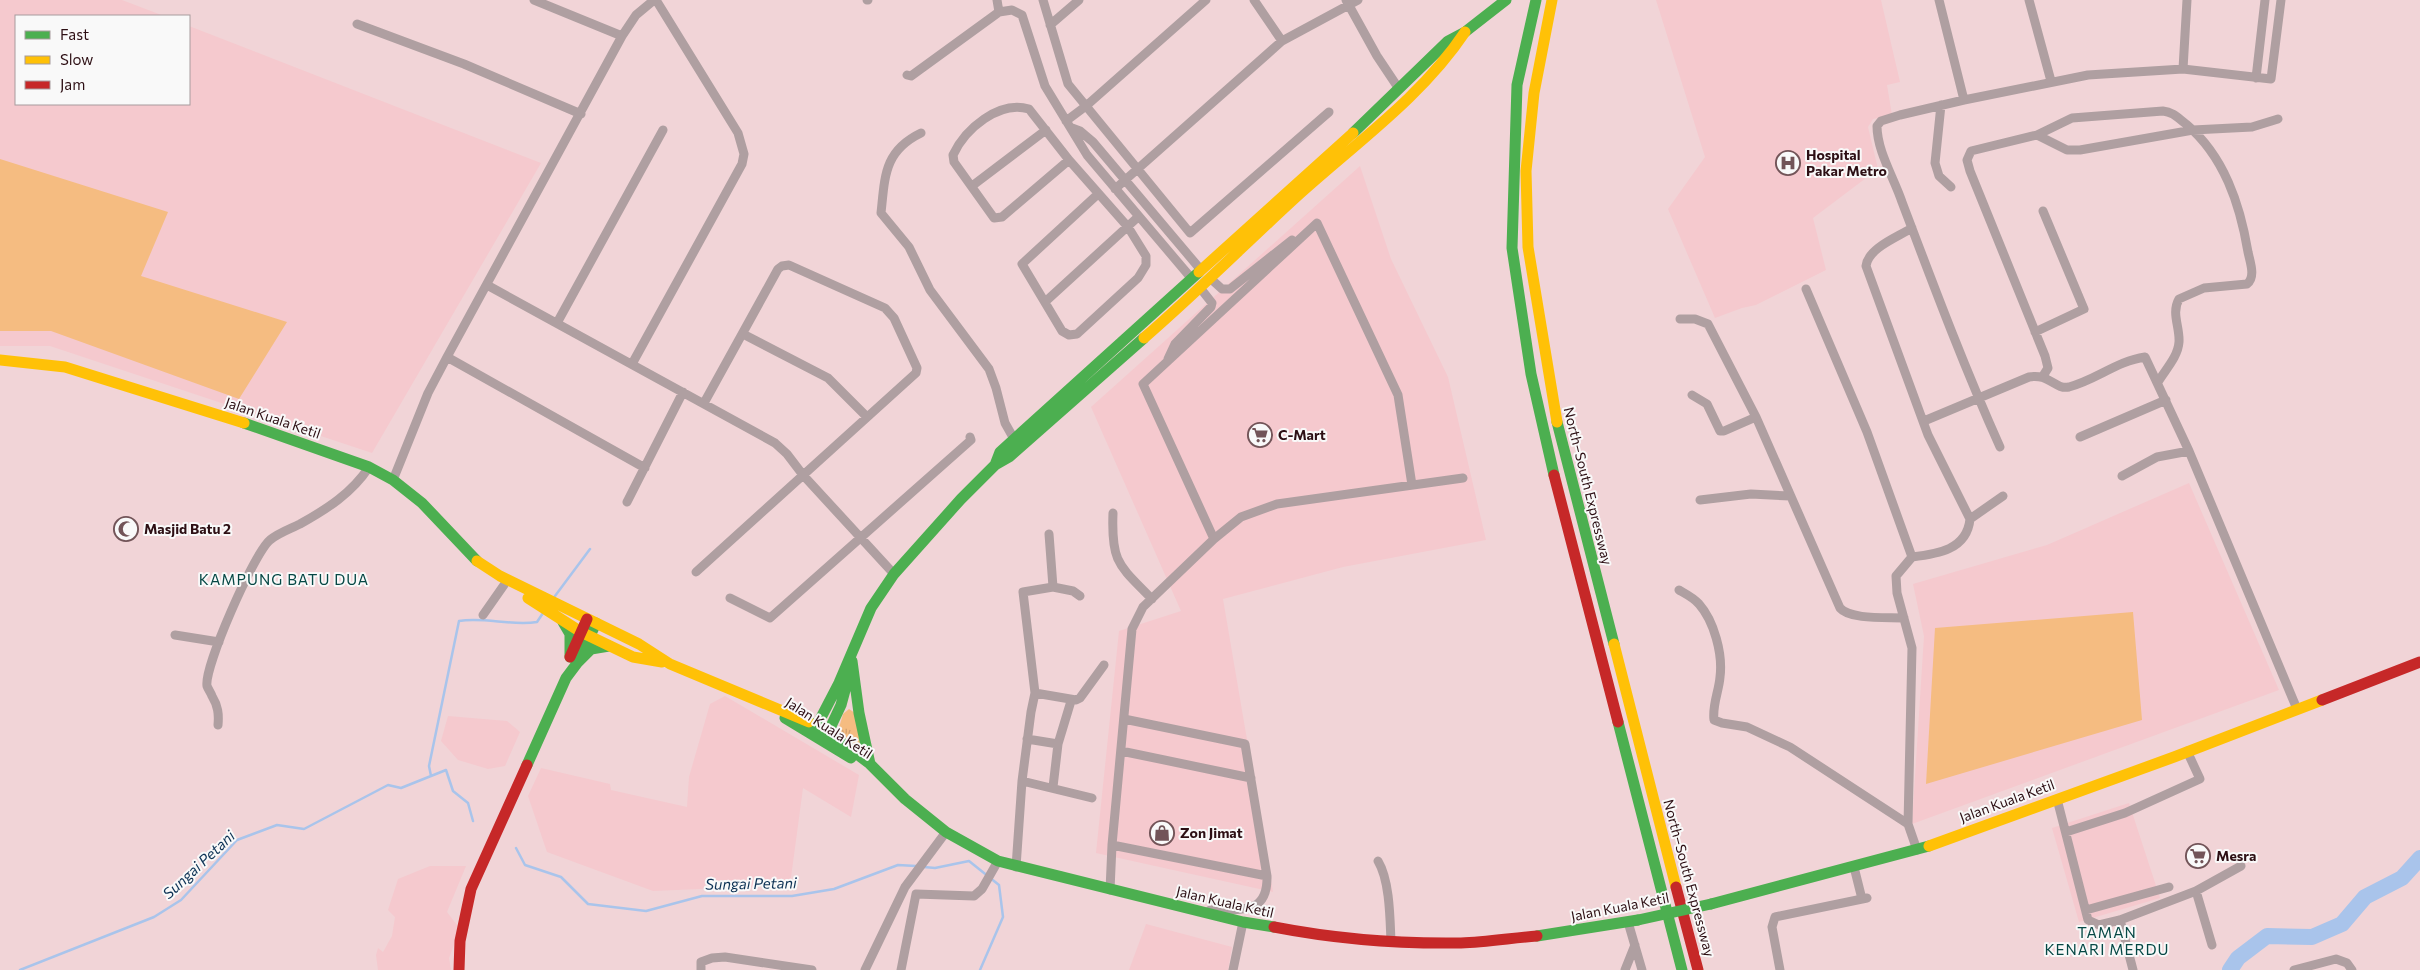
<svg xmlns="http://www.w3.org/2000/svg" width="2420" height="970" font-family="Commissioner,sans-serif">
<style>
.built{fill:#f5c9ce}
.grass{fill:url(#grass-tufts)}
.pitch{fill:#f5bc81}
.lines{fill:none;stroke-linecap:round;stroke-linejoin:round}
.stream{stroke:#a9c4eb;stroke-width:2.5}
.river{stroke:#a9c4eb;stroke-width:16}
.street{stroke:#af9fa1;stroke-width:9}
.fast{stroke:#4caf50;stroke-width:11}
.slow{stroke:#ffc107;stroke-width:11}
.jam{stroke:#c62828;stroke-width:11}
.fast-bridge{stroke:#4caf50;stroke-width:11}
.labels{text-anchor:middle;stroke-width:4;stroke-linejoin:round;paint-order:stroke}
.poi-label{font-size:14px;font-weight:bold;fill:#2d0f14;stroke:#f9f9f9;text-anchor:start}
.street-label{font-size:14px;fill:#2d0f14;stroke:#f9f9f9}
.neighbourhood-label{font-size:15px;letter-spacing:1px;fill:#064845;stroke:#f9f9f9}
.water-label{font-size:15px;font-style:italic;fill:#0c3154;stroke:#f9f9f9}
</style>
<defs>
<pattern id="grass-tufts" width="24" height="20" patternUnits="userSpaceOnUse" patternTransform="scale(1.25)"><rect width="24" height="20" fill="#f5bc81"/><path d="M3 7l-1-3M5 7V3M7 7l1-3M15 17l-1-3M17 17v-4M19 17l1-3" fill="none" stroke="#d2a06f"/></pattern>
</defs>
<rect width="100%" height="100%" fill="#f1d4d7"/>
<path class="built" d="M0,0H122L164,16H16V104H189V26L541,163L372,453L50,346H0Z
M1656,0H1881L1900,82L1887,85L1892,115L1873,119L1868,127L1878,169L1813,218L1826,270L1756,305L1742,308L1715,318L1668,209L1705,157Z
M1360,166L1391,259L1448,377L1486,540L1343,567L1223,599L1273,892L1096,853L1119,631L1181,611L1091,407Z
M2189,483L2279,690L1912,824L1924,636L1913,584L2047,545Z
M725,696L859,775L851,817L803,788L790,885L653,891L547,852L528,796L541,768L610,784L611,790L687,807L689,777L710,704Z
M448,716L507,721L520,732L505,766L488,769L458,760L441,741Z
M2129,803L2160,898L2079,922L2052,828Z
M430,866H466L447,912L460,929L449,958L451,970H378L376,955L378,948L383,952L392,936L395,917L388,910L398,879Z
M1146,924L1232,947L1228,970H1129Z"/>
<path class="grass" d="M849,709L855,713L865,752L838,731L843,714Z"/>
<path class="pitch" d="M0,159L168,212L141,276L287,322L239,399L51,331H0Z
M2133,612L2142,720L1926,784L1935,628Z"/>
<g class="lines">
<path class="stream" d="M555,596L590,549
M431,776L429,766L459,621C485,617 511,626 537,622L543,613
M516,848L525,865L561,877L588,904L646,911L702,896H792L834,889L898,865L916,866
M924,867L935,868L969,861L999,885L1003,917L980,970
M20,970L154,917L181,900L237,840L277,825L304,829L388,785L401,788L446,770L453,791L468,803L473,821"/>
<path class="river" d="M2230,970L2238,958L2267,936L2312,937L2342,924L2365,897L2402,878L2420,858"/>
<path class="street" d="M534,0L622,36
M867,0H868
M997,0L999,12
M1043,0L1068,84L1190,233L1329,112
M1254,0L1282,41
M1346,0L1377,56L1399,89
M1939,0L1964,100
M2029,0L2051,81
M357,24L464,64L581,114
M1050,25L1079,0
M2183,69L2187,0
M907,75L911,76L999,12L1012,10L1022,15L1045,86L1087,155L1192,279
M2256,78L2265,0
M1941,105L1935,163L1939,176L1951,187
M1066,121L1086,106L1206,0
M1072,128L1080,131L1093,142L1201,270
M921,133C884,151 885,176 881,213L909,247L930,290L989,369L996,388L1005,423L1014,439
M2037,135L2067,150H2080L2193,130L2252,127L2278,119
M1069,160L1029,109C999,100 965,129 953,155L954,162L994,218L1002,217L1069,160L1128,227L1146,256V265L1138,278L1077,334L1069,335L1062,331L1022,264L1098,194
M972,186L1046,130
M1115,189L1282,41L1358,0
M1912,228C1898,237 1868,248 1866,266L1928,435L1970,519C1967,550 1937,554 1912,557L1896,576L1897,593L1912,648L1908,824L1917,850
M1211,279L1222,289H1230L1292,240
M487,285L775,443L787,454L803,475L894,574
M1806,289L1867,432L1912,557
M1045,302L1138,217
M1680,319H1695L1708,324L1756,417L1840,608C1850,620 1888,617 1904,618
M557,323L663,130
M2035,332L2084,309L2043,211
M743,334L828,378L867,417
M447,357L645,468
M1168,359L1175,344L1211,307L1212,303L1201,289
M632,364L742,164L744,154L738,133L656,0
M2043,376L2048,368L2045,356L1970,171L1967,160L1971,151L2037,135L2072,118L2163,111C2173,112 2178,118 2186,124C2224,156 2240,204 2248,252C2250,262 2256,277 2247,284L2204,288L2179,299C2171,313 2180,327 2179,342C2178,357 2165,370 2158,382
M1692,395L1707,404L1720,431H1724L1756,417
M1924,421L2029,377C2049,373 2055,390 2069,387C2096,380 2117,361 2145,357L2189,451L2297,709
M2080,437L2166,400
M2000,447C1964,367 1933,284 1902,202C1894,178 1877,151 1877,126L1881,121L1900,115L1964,100L2088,75L2183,69L2271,79L2281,0
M2122,476L2157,457L2189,451
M393,480L428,393L447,357L622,36L636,15L654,0
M1700,500L1751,494L1790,496
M627,502L683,392
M1113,513C1111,563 1119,565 1152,599
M1970,519L2003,496
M1049,534L1053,587L1073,591L1080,596
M1214,539L1143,384L1317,223L1398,395L1412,485
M696,572L916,373L917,368L894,318L885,308L789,265L782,266L778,269L704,403
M1679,590C1686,594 1694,598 1699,604C1714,621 1723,654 1720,677C1719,691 1712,705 1714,720L1722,723L1747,727L1790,747L1908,824
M730,598L770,618L971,440L970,437
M483,615L504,585
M175,635L219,642
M1035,693L1076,700L1080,698L1104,665
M1124,719L1245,744L1267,876C1268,915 1241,909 1210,910
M218,725C219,714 218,706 212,696C211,693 208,689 207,686C204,667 254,553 270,540C278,533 290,529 300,524C327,509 352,493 369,467
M1027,739L1058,744L1071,701
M1121,751L1251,778
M1022,781L1092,798
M1053,787L1058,744
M2057,799L2088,920L2099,925L2120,920L2196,891L2241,866
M2066,832L2125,813L2200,779L2187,751
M1112,845L1267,876
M1378,861C1390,881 1390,919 1391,942
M1016,867L1022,781L1031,712L1035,693L1023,592L1053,587
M1854,867L1862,899
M1110,890L1112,845L1132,629L1143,607L1214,539L1241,517L1277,504L1463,478
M2196,891L2212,945
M2086,910L2169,887
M2120,920L2133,970
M1628,922L1642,970
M701,970V962L712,958L725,957L812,970
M865,970L905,887L946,832
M901,970L916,894L974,896L982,889L998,861
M1233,970L1243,922
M1625,970L1635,945
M1780,970L1772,927L1775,917L1867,898
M2294,970L2336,959L2347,963L2352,970"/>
<path class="fast" d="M1536,0L1517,85L1512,248L1531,374L1554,475
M1353,133L1448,41L1465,32L1506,0
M1557,422L1614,644
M244,423L369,467L393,480L422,503L477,561
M995,465L1000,452L1199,272
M563,622L570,634V657
M852,661L859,713L870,764
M578,662L591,649L609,646
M785,718L851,758
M809,722L828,732L870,764L905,799L946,832L998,861L1243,922L1274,927
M1618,722L1682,970
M813,733L839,683L871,608L894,574L961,499L995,465L1009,457L1144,338
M825,739L841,705L851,668
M527,765L566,678L578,662L596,623
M1711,904L1929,846
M1537,936L1638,920"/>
<path class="slow" d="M1552,0L1534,93L1526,171L1528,247L1557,422
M1199,272L1353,133
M1144,338C1196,293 1244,245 1294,199C1353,145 1421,98 1465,32
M0,360L65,367L244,423
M477,561L500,576L639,644L670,664L809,722
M528,598L581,632L633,657L662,662
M1614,644L1676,887
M1929,846L2174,757L2322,700"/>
<path class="jam" d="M1554,475L1618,722
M570,657L587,619
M2322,700L2420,662
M1676,887L1698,970
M1274,927C1336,939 1398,944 1461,943C1486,942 1512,938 1537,936
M459,970L460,941L471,889L527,765"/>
<path class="fast-bridge" d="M1638,920L1711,904"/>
</g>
<defs>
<symbol id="hospital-ring" viewBox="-11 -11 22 22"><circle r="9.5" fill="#f9f9f9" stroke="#725458" stroke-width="1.5"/><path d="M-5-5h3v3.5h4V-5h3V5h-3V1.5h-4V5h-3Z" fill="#725458"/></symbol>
<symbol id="supermarket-ring" viewBox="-11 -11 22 22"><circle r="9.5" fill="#f9f9f9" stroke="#725458" stroke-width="1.5"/><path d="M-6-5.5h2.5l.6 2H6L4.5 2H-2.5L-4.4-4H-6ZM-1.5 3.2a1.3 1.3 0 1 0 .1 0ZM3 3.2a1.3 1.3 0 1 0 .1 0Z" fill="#725458"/></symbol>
<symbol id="mosque-ring" viewBox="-11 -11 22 22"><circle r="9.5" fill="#f9f9f9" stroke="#725458" stroke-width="1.5"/><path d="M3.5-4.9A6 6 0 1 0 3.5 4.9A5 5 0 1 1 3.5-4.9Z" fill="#725458"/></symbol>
<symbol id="shop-ring" viewBox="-11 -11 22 22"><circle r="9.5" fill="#f9f9f9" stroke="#725458" stroke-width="1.5"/><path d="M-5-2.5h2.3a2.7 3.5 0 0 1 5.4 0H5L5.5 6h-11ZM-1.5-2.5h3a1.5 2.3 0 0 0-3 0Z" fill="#725458"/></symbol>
</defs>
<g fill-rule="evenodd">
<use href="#hospital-ring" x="1774" y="149" width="28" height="28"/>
<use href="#supermarket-ring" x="1246" y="421" width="28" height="28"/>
<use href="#mosque-ring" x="112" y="515" width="28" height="28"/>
<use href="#shop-ring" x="1148" y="819" width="28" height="28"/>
<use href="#supermarket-ring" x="2184" y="842" width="28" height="28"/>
</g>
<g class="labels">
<g class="poi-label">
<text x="1806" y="160">Hospital<tspan x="1806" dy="16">Pakar Metro</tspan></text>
<text x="1278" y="440">C-Mart</text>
<text x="144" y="534">Masjid Batu 2</text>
<text x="1180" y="838">Zon Jimat</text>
<text x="2216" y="861">Mesra</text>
</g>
<g class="street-label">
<text transform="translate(273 418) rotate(19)" y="5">Jalan Kuala Ketil</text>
<text transform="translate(1588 486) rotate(76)" y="5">North–South Expressway</text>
<text transform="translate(829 728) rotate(33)" y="5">Jalan Kuala Ketil</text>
<text transform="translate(2007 801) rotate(-20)" y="5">Jalan Kuala Ketil</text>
<text transform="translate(1689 878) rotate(75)" y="5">North–South Expressway</text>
<text transform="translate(1225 902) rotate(13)" y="5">Jalan Kuala Ketil</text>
<text transform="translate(1620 907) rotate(-11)" y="5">Jalan Kuala Ketil</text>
</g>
<g class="neighbourhood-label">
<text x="284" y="585">KAMPUNG BATU DUA</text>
<text x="2107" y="938">TAMAN<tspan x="2107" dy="17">KENARI MERDU</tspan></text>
</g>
<g class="water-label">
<text transform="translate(199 865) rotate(-43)" y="5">Sungai Petani</text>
<text transform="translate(751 884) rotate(-1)" y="5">Sungai Petani</text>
</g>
</g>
<rect x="15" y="15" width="175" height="90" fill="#f9f9f9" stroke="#a79b9d"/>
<rect x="25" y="31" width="25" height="8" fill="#4caf50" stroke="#a79b9d"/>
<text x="60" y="40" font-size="15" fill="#2d0f14">Fast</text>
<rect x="25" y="56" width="25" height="8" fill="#ffc107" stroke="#a79b9d"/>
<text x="60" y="65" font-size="15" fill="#2d0f14">Slow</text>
<rect x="25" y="81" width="25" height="8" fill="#c62828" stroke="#a79b9d"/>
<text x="60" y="90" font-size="15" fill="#2d0f14">Jam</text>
</svg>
